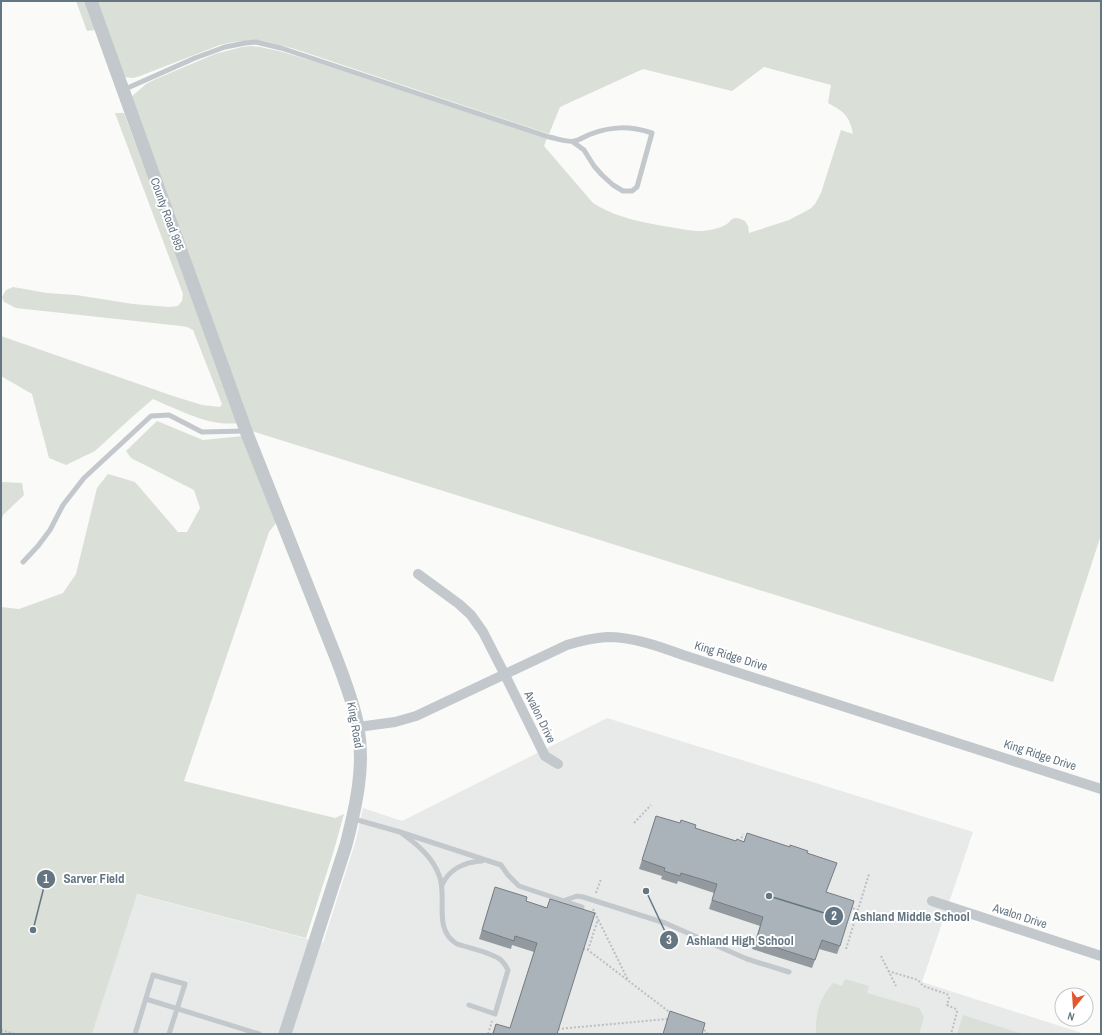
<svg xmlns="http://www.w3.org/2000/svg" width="1102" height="1035" font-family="'Archivo Narrow',sans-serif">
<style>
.built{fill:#e8e9e9}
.green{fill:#dadfd7}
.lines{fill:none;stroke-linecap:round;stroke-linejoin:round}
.path{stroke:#bbbfc2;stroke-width:2;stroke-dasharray:2 2;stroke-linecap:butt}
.service{stroke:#c3c8cc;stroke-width:5}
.minor{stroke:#c3c8cc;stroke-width:10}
.tertiary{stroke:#c3c8cc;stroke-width:13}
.wall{fill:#929a9f}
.building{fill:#aab3b9;stroke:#777d82}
.labels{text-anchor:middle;stroke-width:4;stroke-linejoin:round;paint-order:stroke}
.street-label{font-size:12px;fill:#657683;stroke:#fff}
.leader{fill:none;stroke:#657683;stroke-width:1.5}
.callout-dot{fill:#657683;stroke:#fff;stroke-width:1.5}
.mark-label{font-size:12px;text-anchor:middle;font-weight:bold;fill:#fff}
.callout-label{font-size:13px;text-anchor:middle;font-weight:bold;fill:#657683;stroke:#fff;stroke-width:4;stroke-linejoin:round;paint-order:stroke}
</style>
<rect width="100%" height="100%" fill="#fafaf8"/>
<path class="built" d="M607,718L973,832L922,982L1085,1034H92L136,894L323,943L356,840L363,808L402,821Z"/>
<path class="green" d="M76,1H85L95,30L87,31Z
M96,1H1101V535L1053,682L252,431L130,98L146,84L156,79L215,54L242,47L251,46L260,47L279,51L309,60L547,138L544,146L593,203C618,219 647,223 675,228C683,229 692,231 700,231C706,231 715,229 721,227C733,223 730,213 745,221L748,226L749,233L789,220L810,209L815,204L821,193L841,130L853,134C850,116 843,111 828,103L831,85L764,67L732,91L643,69L560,107L549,134L295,49L264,41L254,40L233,42L220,45L140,76L133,78L123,77Z
M115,113H124L238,423C210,427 179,410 153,399L131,418L95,451L66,465L49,458L32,394L1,376V336L173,396L202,405L220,407L222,404L193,330L187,327L181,326L16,308L4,302L2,297L6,290L13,287L47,293L76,295L133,304L169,307L178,306L182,301L183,294Z
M157,421L203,440L243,436L276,523L269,532L184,781L335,818L344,814L334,850L306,938L137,894L92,1034H1V607L19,609L63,593L76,574L97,488L108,474L135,482L178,532H187L200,508L194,490L131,458L126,451Z
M1,482L22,483L24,495L3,515L1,523Z
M845,979L869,986L867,993L919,1008L924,1017L919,1034H816C815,1015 820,997 833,983L842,986Z
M963,1015L1022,1034H957Z"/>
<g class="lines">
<path class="path" d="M634,823L651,805
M740,842L743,834
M596,893L601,879
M849,907L858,910
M593,909L628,980
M583,949L588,950L672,1014
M846,949L869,874
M588,950L598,919
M881,956L896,986
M888,971L915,979L918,980L923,986L947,994L949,998L947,1005L956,1009L957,1012L951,1034
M558,1029L667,1019H670
M700,1029L706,1031L707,1034
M1,1030L15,1034
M488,1034L492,1021"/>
<path class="service" d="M123,90L195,58L225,47L245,43L256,42L281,48L549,137C555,138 569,143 574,141C580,140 585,136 591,134C612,126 630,126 652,133L637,187L632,191H623L613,185L602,175L594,166L584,150L573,142
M23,562L38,546L50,530L63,505L84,478L151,416L169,415L202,432L245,431
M354,819L400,832L501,865L508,875L519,886L582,907
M400,832C417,844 434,858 440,878C447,901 433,929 457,944C469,948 491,952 501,960C504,963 506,966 508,970L495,1014L469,1005
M442,885C449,869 465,862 482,861
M563,901L577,896L583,897L665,923L747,959L789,972
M146,999L259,1034
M135,1034L153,975L185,984L169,1034"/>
<path class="minor" d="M418,574L459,604L471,615L483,632L505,675L545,756L558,764
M358,727L395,722L416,716L567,645C580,641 593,638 607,637C633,637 658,646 683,655L1101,789
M932,901L1101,956"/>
<path class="tertiary" d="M91,1L246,431L337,660C345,682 354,704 358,727C365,767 356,806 346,845L285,1034"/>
</g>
<path class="wall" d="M656,816L736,841H744L747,833L807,853L826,892L840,946L837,954L819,949L812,968L752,949L760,926L709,909L714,893L678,881L677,884L661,879L662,876L639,869Z
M495,887L526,901L547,908L550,899L557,1034H492L496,1024L510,1028L534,952L512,945L511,949L479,939Z"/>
<path class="building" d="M656,816L680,823L681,820L696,825L695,828L736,841L737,839L744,842L747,833L790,847V845L808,851L807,853L837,863L826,892L854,901L840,946L822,940L815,960L756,941L763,917L712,900L717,884L681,873L680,876L664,871L665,868L642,860Z
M495,887L527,897L526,901L547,908L550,899L595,913L557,1034H493L496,1024L510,1028L537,943L515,936L514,941L482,930Z
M670,1011L705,1023L702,1034H663Z"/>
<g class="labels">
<g class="street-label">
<text transform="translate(167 214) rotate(70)" y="4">County Road 995</text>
<text transform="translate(731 656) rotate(17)" y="4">King Ridge Drive</text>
<text transform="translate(540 717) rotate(64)" y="4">Avalon Drive</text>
<text transform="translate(355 725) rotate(80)" y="4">King Road</text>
<text transform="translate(1040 755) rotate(18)" y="4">King Ridge Drive</text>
<text transform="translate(1020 916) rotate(18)" y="4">Avalon Drive</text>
</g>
</g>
<path class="leader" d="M33 930L46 879M769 896L834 916M646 891L669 940"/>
<g class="callout-dot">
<circle cx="33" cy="930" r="4"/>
<circle cx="769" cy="896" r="4"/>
<circle cx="646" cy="891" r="4"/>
<circle cx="46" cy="879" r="10"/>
<circle cx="834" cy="916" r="10"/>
<circle cx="669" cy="940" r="10"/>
</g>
<g class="mark-label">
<text x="46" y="883">1</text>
<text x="834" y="920">2</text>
<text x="669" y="944">3</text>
</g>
<g class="callout-label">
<text x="94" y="883">Sarver Field</text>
<text x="911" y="921">Ashland Middle School</text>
<text x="740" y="945">Ashland High School</text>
</g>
<rect width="1102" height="1035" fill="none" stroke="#657683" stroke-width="4"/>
<g transform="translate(1074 1007) rotate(197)"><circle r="19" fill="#ffffff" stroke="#c1c8cd"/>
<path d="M0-3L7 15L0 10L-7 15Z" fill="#e4572e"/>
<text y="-6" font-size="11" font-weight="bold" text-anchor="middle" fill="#657683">N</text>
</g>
</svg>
